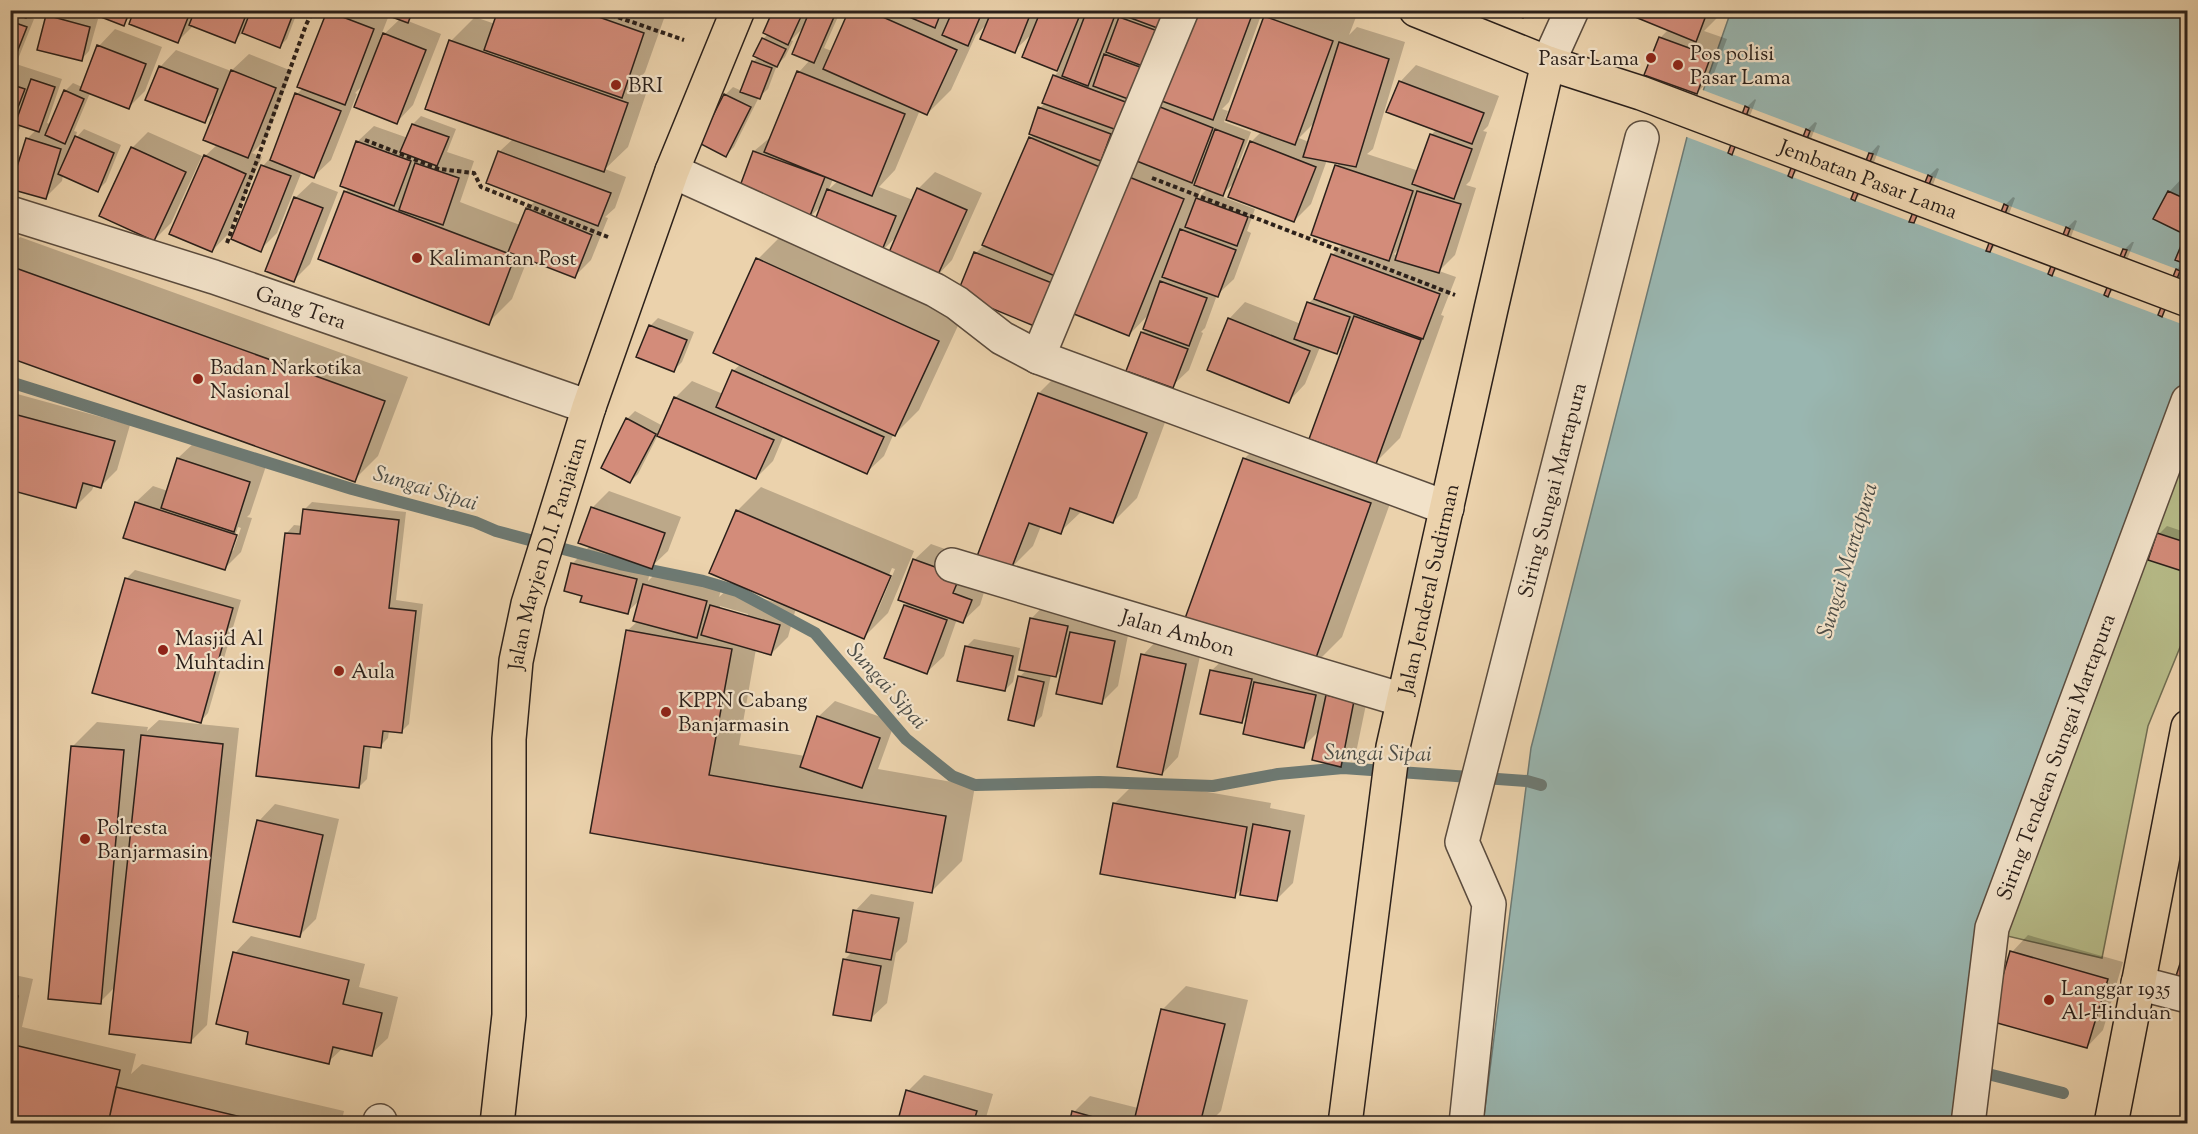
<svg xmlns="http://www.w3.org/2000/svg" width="2198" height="1134" font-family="'Sorts Mill Goudy',serif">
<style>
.green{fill:#b7bc89;stroke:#716e52;stroke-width:1.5}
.water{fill:#99b6b0;stroke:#6d7a74;stroke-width:1.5}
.pier{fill:#ebd2ac}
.shadow{fill:#0003;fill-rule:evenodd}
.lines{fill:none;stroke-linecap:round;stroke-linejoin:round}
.stream{stroke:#6d7a74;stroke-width:12}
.building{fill:#d38c7a;stroke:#2b201a;stroke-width:1.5}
.minor-casing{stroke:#5b4c3e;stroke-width:36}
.major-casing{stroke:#2b201a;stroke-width:36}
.path{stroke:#2b201a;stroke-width:4;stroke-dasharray:4.5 3;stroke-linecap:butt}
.minor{stroke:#f2e2c9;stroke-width:33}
.major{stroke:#ebd2ac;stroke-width:33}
.poi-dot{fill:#8f2418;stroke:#f2e2c9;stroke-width:2}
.labels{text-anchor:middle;stroke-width:4.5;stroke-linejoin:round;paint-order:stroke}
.poi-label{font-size:21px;fill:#2b201a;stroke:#f2e2c9;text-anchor:start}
.street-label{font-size:21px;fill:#2b201a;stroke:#f2e2c9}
.water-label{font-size:22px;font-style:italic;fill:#4c4d47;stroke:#f2e2c9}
</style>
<rect width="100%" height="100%" fill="#ebd2ac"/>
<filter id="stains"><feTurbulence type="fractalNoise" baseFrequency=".00333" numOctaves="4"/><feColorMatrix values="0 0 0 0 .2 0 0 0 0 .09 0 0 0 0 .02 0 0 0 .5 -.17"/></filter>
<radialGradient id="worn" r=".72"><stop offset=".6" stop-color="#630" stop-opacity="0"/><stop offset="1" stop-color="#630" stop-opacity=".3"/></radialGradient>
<path class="green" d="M2187,431V630L2148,726L2102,958L2003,935Z"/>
<path class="water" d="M1731,11H2187V374L1984,925L1958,1123L1483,1124L1531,748L1687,137Z"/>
<path class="pier" d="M1700,89L2187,273V326L1684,136Z"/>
<path class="shadow" d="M10,10H31L25,16L34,19L16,64L62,79L47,123L51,124L65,91L73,83L82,87L99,46L115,29L162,47L145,91L128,108L90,93L74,131L77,132L75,139L84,129L121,145L106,182L98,190L63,175L62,181L45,198L27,139L36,130L21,125L10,153Z
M52,10H65L98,19L89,51L81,60L47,16Z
M87,10H298L287,39L279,47L243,32L234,41L194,25L178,41L134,13L123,24Z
M330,10H417L408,21L441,34L413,105L397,122L365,83L355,93L357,94L331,160L314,176L302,171L277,233L260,250L263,166L273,155L297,94L303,88ZM389,15L400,19L380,38Z
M499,10H667L645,72L642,76L651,79L628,147L605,169L626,177L615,208L605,217L608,218L591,260L575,276L528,258L512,299L488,323L320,258L346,191L349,188L357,142L374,126L408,138L413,124L421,116L456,129L447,152L474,161L460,202L520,225L527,209L536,200L488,182L500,151L513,139L451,41L475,17L495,24Z
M775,10H841L824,48L832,51L850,10H950L949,12L953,14L955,10H1263L1229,102L1222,109L1228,111L1224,122L1251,132L1237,168L1240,170L1251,142L1262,131L1266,17L1273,10H1338L1356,17L1349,35L1357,27L1405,42L1373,149L1367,154L1419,171L1431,135L1437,129L1400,82L1416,65L1499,96L1488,126L1483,131L1487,132L1470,181L1466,185L1476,188L1455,255L1439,271L1456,277L1441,315L1444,316L1400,438L1375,463L1401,473L1342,637L1312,667L1185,623L1245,458L1275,428L1310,440L1345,344L1337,352L1320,347L1305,384L1289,401L1229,319L1245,302L1301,324L1309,303L1317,295L1333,254L1343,244L1337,166L1340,162L1327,160L1311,204L1294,221L1235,182L1220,196L1255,209L1247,231L1251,233L1234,279L1217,295L1205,328L1201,332L1203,333L1189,370L1172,386L1142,332L1146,328L1150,313L1129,335L1066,309H1055L976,253L983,246L1030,138L1034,135L1040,108L1046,102L1054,76L1059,71L1024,56L1034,32L1014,51L988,23L976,35L951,90L927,114L920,110L895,170L879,187L913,200L918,189L935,172L982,193L952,260L936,277L897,236L880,253L823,204L808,219L739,193L754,151L772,136L799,72L810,60L805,26L791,40L793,41L785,57L777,65L768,89L759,97L734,147L726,155L725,95L733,87L742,91L754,61L758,57L763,39L768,34ZM1315,122L1309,142L1299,138ZM833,179L838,181L829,189ZM1202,187L1207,189L1198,198ZM1401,247L1398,256L1394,254Z
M1622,10H1725L1704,31L1727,39L1713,76L1697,93L1660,38L1669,29Z
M176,50L231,71L249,54L292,71L265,140L252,153L262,157L228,234L212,251L205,156L218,144L217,109L204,121L160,67Z
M1755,99L1756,100L1739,145L1731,153L1729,152L1747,107Z
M1815,122L1817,123L1800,168L1792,176L1807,130Z
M148,132L202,156L171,223L154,240L132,148Z
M1878,145L1880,146L1863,192L1855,200L1870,154Z
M1937,168L1939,169L1922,213L1914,221L1929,176Z
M2185,175L2188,176V234L2169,192Z
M312,182L338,192L310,264L294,280L295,198Z
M2013,197L2015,198L1998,243L1990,251L2005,205Z
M2075,220L2077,221L2060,266L2052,274L2067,228Z
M782,235L962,317L919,410L895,434L894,433L884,456L867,472L784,435L773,461L756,478L658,435L638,474L630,482L627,419L635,411L663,426L675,398L692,381L723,394L733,371L741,364L715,352L758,259Z
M20,237L408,377L378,456L354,480L10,356V247Z
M2188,239V264L2170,307L2160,314L2177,269L2184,262V242Z
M2132,242H2134L2116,287L2108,295L2124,250Z
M658,318L694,332L682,362L674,370L650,326Z
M1063,369L1170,409L1137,498L1113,522L1082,511L1060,532L1041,526L1033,546L1009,570L1039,393Z
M10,392L130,425L117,470L101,486L94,485L92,490L76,506L10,488Z
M195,442L266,466L250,514L247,517L252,518L241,552L225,568L136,502L153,486L168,491L178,458ZM238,527L241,528L233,551H230Z
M761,487L914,551L888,613L864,637L796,608L788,637L771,654L756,649L739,745L805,756L818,717L835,701L895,722L878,769L975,786L962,861L932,891L592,832L627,631L638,621L640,600L627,612L584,595L573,563L590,546L592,508L609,491L681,517L668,551L651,567L648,581L661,568L723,584L719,597L728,589L781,604L737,511ZM892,568L895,569L878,610H874ZM720,606L748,614L747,617L720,609Z
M312,502L406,512L396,600L423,604L409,724L401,732L389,731L388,738L380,746L371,745L367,779L359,787L286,534L294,525L303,526L304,510Z
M2167,526L2188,533V564L2181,570L2159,534Z
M931,544L976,560L987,583L980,605L963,621L957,619L944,656L927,672L905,605L908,602L914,560Z
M135,570L241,600L208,713L200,722L94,692L127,578Z
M1047,602L1083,610L1080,623L1088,616L1130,625L1118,686L1101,703L1063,668L1056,676L1051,675L1042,716L1034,724L1019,677L1027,670L1031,619Z
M1159,638L1202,647L1178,757L1162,774L1143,655Z
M974,639L1020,648L1013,682L1005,690L966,647Z
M1228,655L1331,679L1327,697L1344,680L1370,685L1357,748L1340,765L1321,729L1304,746L1248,714L1242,721L1211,671Z
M159,720L239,728L207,1025L191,1041L115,987L100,1002L73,746L97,722L148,727L147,731Z
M1138,780L1271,803L1270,808L1305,815L1293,883L1276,900L1243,888L1234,896L1114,804Z
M275,804L339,819L316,919L299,936L259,821Z
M871,894L914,902L907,942L896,953L887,1003L870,1019L844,960L853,951L855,911Z
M2028,935L2123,962L2103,1030L2087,1047L2012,952Z
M251,936L365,964L359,987L398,997L388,1038L371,1054L343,1048L328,1062L250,1030L235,953Z
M10,974L33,979L22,1027L136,1054L131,1074L142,1064L344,1111L341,1124H10Z
M1186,986L1248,1000L1221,1111L1208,1124H1071L1074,1112L1090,1096L1138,1108L1162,1010Z
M924,1075L993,1094L984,1124H898L908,1091Z"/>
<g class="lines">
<path class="stream" d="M10,382L352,489L475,522L496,531L620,564L703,581L737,591L815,633L906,739L952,776L975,785L1099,782L1213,786L1278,774L1343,768L1527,781L1541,785
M1976,1071L2063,1093"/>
</g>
<path class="building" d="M10,10H29L26,18L10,12Z
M83,10H130L124,26Z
M134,10H191L178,43L129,24Z
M195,10H248L235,43L189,25Z
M251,10H285L293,14L280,48L242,33Z
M373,10H413L408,23Z
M498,10H579L644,33L622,98L484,50Z
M614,10H635L633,16Z
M773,10H804L788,45L763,33Z
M810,10H837L814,63L792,54Z
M849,10H867L957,50L927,115L823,69Z
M903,10H942L935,28L902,14Z
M953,10H983L968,46L942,35Z
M992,10H1032L1015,53L980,39Z
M1041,10H1082L1057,71L1022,57Z
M1087,10H1117L1088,86L1062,76Z
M1122,10H1176L1168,32L1120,14Z
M1184,10H1239L1252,15L1213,120L1151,97Z
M1506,10H1527L1523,18Z
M1618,10H1708L1696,42Z
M327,11L374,29L345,105L297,87Z
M46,15L90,27L82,61L37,50Z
M1264,16L1333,41L1295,145L1226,120Z
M1119,17L1166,34L1153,70L1106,52Z
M10,21L27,27L10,70Z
M383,33L426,50L397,124L354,107Z
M1659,37L1711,56L1697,94L1644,75Z
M762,38L786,49L777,67L753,56Z
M449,40L628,103L604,172L425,109Z
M1339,42L1389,59L1356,167L1303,157Z
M97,45L146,64L129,109L80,90Z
M1104,54L1151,71L1139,103L1093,86Z
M752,61L772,68L760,99L740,92Z
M159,66L218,89L205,123L145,100Z
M231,70L276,88L248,158L203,140Z
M797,71L905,114L872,196L764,152Z
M1053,75L1139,107L1128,134L1042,103Z
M31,79L55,87L39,132L15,124Z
M1399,81L1484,113L1472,144L1386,112Z
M10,84L25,89L10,128Z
M64,90L84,99L65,144L45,135Z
M295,93L341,111L314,178L270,160Z
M724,94L751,107L726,157L699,143Z
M1145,101L1213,128L1192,183L1124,156Z
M1745,106L1749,108L1732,155L1728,153Z
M1038,107L1111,134L1101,161L1029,134Z
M412,124L449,137L437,166L400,152Z
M1215,129L1244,140L1223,196L1194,185Z
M1806,129L1810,131L1792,178L1788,176Z
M1430,134L1472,149L1454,199L1412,184Z
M75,136L114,153L98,192L58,174Z
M1029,137L1102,168L1055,276L982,245Z
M26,138L61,149L46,199L10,189Z
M356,141L411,161L394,206L340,186Z
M1250,141L1316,167L1294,222L1228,197Z
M131,147L186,172L154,241L99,216Z
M498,151L611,193L598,226L486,183Z
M753,151L825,177L808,221L737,194Z
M1869,153L1873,154L1855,201L1851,199Z
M204,155L246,174L212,252L169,234Z
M415,163L459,178L443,225L399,210Z
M261,165L291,176L261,252L231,239Z
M1335,165L1413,191L1389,261L1311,235Z
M1119,173L1184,199L1129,336L1064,310Z
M1928,175L1932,177L1914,223L1909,222Z
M917,188L967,210L936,279L887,257Z
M827,189L896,216L880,255L812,228Z
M344,191L515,256L489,325L318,259Z
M1417,191L1461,204L1439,273L1395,260Z
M2168,191L2188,200V236L2153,219Z
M294,197L323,208L294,282L265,271Z
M1196,198L1248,217L1237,246L1185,227Z
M2004,204L2008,206L1990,252L1986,251Z
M526,208L592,235L575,278L508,252Z
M2066,227L2070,229L2052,276L2048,274Z
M1180,229L1236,250L1218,297L1162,277Z
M2183,241L2188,243V265L2175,260Z
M2123,249L2127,250L2108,297L2104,295Z
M974,252L1057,285L1039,328L957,294Z
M1331,254L1440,294L1423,339L1314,299Z
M756,258L939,341L895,436L713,353Z
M10,266L385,401L355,482L10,358Z
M2176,269L2180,271L2162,317L2158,315Z
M1160,281L1207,298L1189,346L1143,329Z
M1307,302L1350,317L1337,354L1294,339Z
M1354,316L1421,340L1376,464L1309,439Z
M1228,318L1310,351L1289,403L1207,370Z
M649,325L687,340L674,372L636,357Z
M1141,332L1188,349L1173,388L1126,371Z
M732,370L884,437L867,474L716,407Z
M1038,393L1147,433L1113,523L1070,508L1061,534L1029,523L1010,572L976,559Z
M674,397L774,440L756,479L657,436Z
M10,413L115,441L101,488L83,483L76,508L10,490Z
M626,418L656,434L630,483L601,468Z
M177,458L250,482L234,532L161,508Z
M1243,458L1371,503L1312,669L1183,624Z
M135,502L237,535L225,570L123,538Z
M591,507L665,533L652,569L578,543Z
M303,509L399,520L389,608L416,611L402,733L383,731L381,748L364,746L359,788L256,776L285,533L300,534Z
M736,510L891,576L864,639L709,573Z
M2157,533L2188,543V555L2182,571L2148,560Z
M913,559L960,576L953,593L972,600L963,623L898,600Z
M571,563L637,579L628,614L580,602L582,596L564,591Z
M125,578L233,608L201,723L92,693Z
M643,584L707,601L697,638L633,621Z
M710,605L780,625L771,655L701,635Z
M904,605L947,620L927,674L884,658Z
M1030,618L1068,626L1056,677L1019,670Z
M626,630L732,649L709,775L946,816L932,893L590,833Z
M1070,632L1115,641L1102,704L1056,694Z
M965,646L1013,656L1005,691L957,681Z
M1141,654L1186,664L1162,775L1117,767Z
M1210,670L1252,679L1242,723L1200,714Z
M1018,676L1044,682L1034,726L1008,720Z
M1254,682L1316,695L1304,748L1243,734Z
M1326,695L1354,701L1341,767L1312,760Z
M817,716L880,738L862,788L800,767Z
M141,735L223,744L191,1043L109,1034Z
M71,746L124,750L101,1004L48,999Z
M1113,803L1247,827L1235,898L1100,874Z
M257,820L323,835L300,937L233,922Z
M1253,824L1290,831L1277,901L1240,895Z
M2188,831V848L2183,847Z
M853,910L899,918L891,960L846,952Z
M2188,939V980L2176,976Z
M2010,951L2108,979L2087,1048L1990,1021Z
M233,952L349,980L343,1004L382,1013L372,1056L333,1047L329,1064L246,1044L248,1032L216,1024Z
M843,959L881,966L871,1021L833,1015Z
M10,994L18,996L10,1026Z
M1161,1009L1225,1024L1200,1124H1144L1134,1121Z
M10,1044L120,1070L108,1124H28L10,1119Z
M116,1087L271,1124H108Z
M906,1090L977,1111L973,1124H897Z
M1072,1111L1118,1124H1069Z"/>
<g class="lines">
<defs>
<g id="minor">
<path d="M1548,63L1572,10"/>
<path d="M672,171L935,290L957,303L1002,338L1038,357L1447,508"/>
<path id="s1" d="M10,213L214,277L589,407"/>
<path d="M1038,357L1182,10"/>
<path id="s2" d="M952,565L1403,700"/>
<path d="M2138,983L2188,996"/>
<path d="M380,1121L381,1124"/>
<path id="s3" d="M1466,1124L1489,904L1462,842L1642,138"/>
<path id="s4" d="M1968,1124L1992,928L2188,401"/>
</g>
<g id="major">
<path id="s5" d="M1416,10L1548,63L1641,93L2188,300"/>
<path id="s6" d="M497,1124L509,1015V739L516,661L528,604L589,407L672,171L738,10"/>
<path id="s7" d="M1345,1124L1393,747L1491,309L1548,63"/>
<path d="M2111,1124L2188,727"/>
</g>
</defs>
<use href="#minor" class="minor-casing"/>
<use href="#major" class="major-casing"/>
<path class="path" d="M597,10L684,40
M365,140L439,169L474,173L481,187L608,237
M1152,178L1455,295
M227,243L306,25L313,10"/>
<use href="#minor" class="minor"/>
<use href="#major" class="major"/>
</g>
<g class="poi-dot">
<circle cx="1651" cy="58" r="6"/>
<circle cx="1678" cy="65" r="6"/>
<circle cx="616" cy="85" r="6"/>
<circle cx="417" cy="258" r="6"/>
<circle cx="198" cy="379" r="6"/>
<circle cx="163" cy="650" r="6"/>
<circle cx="339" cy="671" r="6"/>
<circle cx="666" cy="712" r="6"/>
<circle cx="85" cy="839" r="6"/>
<circle cx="2049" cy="1000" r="6"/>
</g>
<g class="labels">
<g class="poi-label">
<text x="1690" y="60">Pos polisi<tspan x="1690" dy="24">Pasar Lama</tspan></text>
<text x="1639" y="65" text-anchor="end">Pasar Lama</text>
<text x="628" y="92">BRI</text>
<text x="429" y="265">Kalimantan Post</text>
<text x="210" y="374">Badan Narkotika<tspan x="210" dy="24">Nasional</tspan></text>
<text x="175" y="645">Masjid Al<tspan x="175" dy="24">Muhtadin</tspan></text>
<text x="351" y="678">Aula</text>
<text x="678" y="707">KPPN Cabang<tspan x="678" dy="24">Banjarmasin</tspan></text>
<text x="97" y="834">Polresta<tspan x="97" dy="24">Banjarmasin</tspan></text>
<text x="2061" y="995">Langgar 1935<tspan x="2061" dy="24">Al-Hinduan</tspan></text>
</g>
<g class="street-label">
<text dy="7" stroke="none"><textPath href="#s5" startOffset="483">Jembatan Pasar Lama</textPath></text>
<text dy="7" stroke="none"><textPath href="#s1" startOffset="306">Gang Tera</textPath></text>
<text dy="7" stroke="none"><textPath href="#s3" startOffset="652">Siring Sungai Martapura</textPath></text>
<text dy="7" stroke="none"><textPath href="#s6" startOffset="576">Jalan Mayjen D.I. Panjaitan</textPath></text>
<text dy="7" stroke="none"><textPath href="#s7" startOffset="542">Jalan Jenderal Sudirman</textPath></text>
<text dy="7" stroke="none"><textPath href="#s2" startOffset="236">Jalan Ambon</textPath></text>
<text dy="7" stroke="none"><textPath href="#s4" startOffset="380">Siring Tendean Sungai Martapura</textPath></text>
</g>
<g class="water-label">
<text transform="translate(426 487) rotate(17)" y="8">Sungai Sipai</text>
<text transform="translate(1846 560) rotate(-73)" y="8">Sungai Martapura</text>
<text transform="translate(888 685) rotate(48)" y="8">Sungai Sipai</text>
<text transform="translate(1378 752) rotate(1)" y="8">Sungai Sipai</text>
</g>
</g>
<rect width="2198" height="1134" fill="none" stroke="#ebd2ac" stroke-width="36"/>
<rect x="12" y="12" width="2174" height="1110" fill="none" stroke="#2b201a" stroke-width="3"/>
<rect x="18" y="18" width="2162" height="1098" fill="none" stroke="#2b201a" stroke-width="1.5"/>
<rect width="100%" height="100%" filter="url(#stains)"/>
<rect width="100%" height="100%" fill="url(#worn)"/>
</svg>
